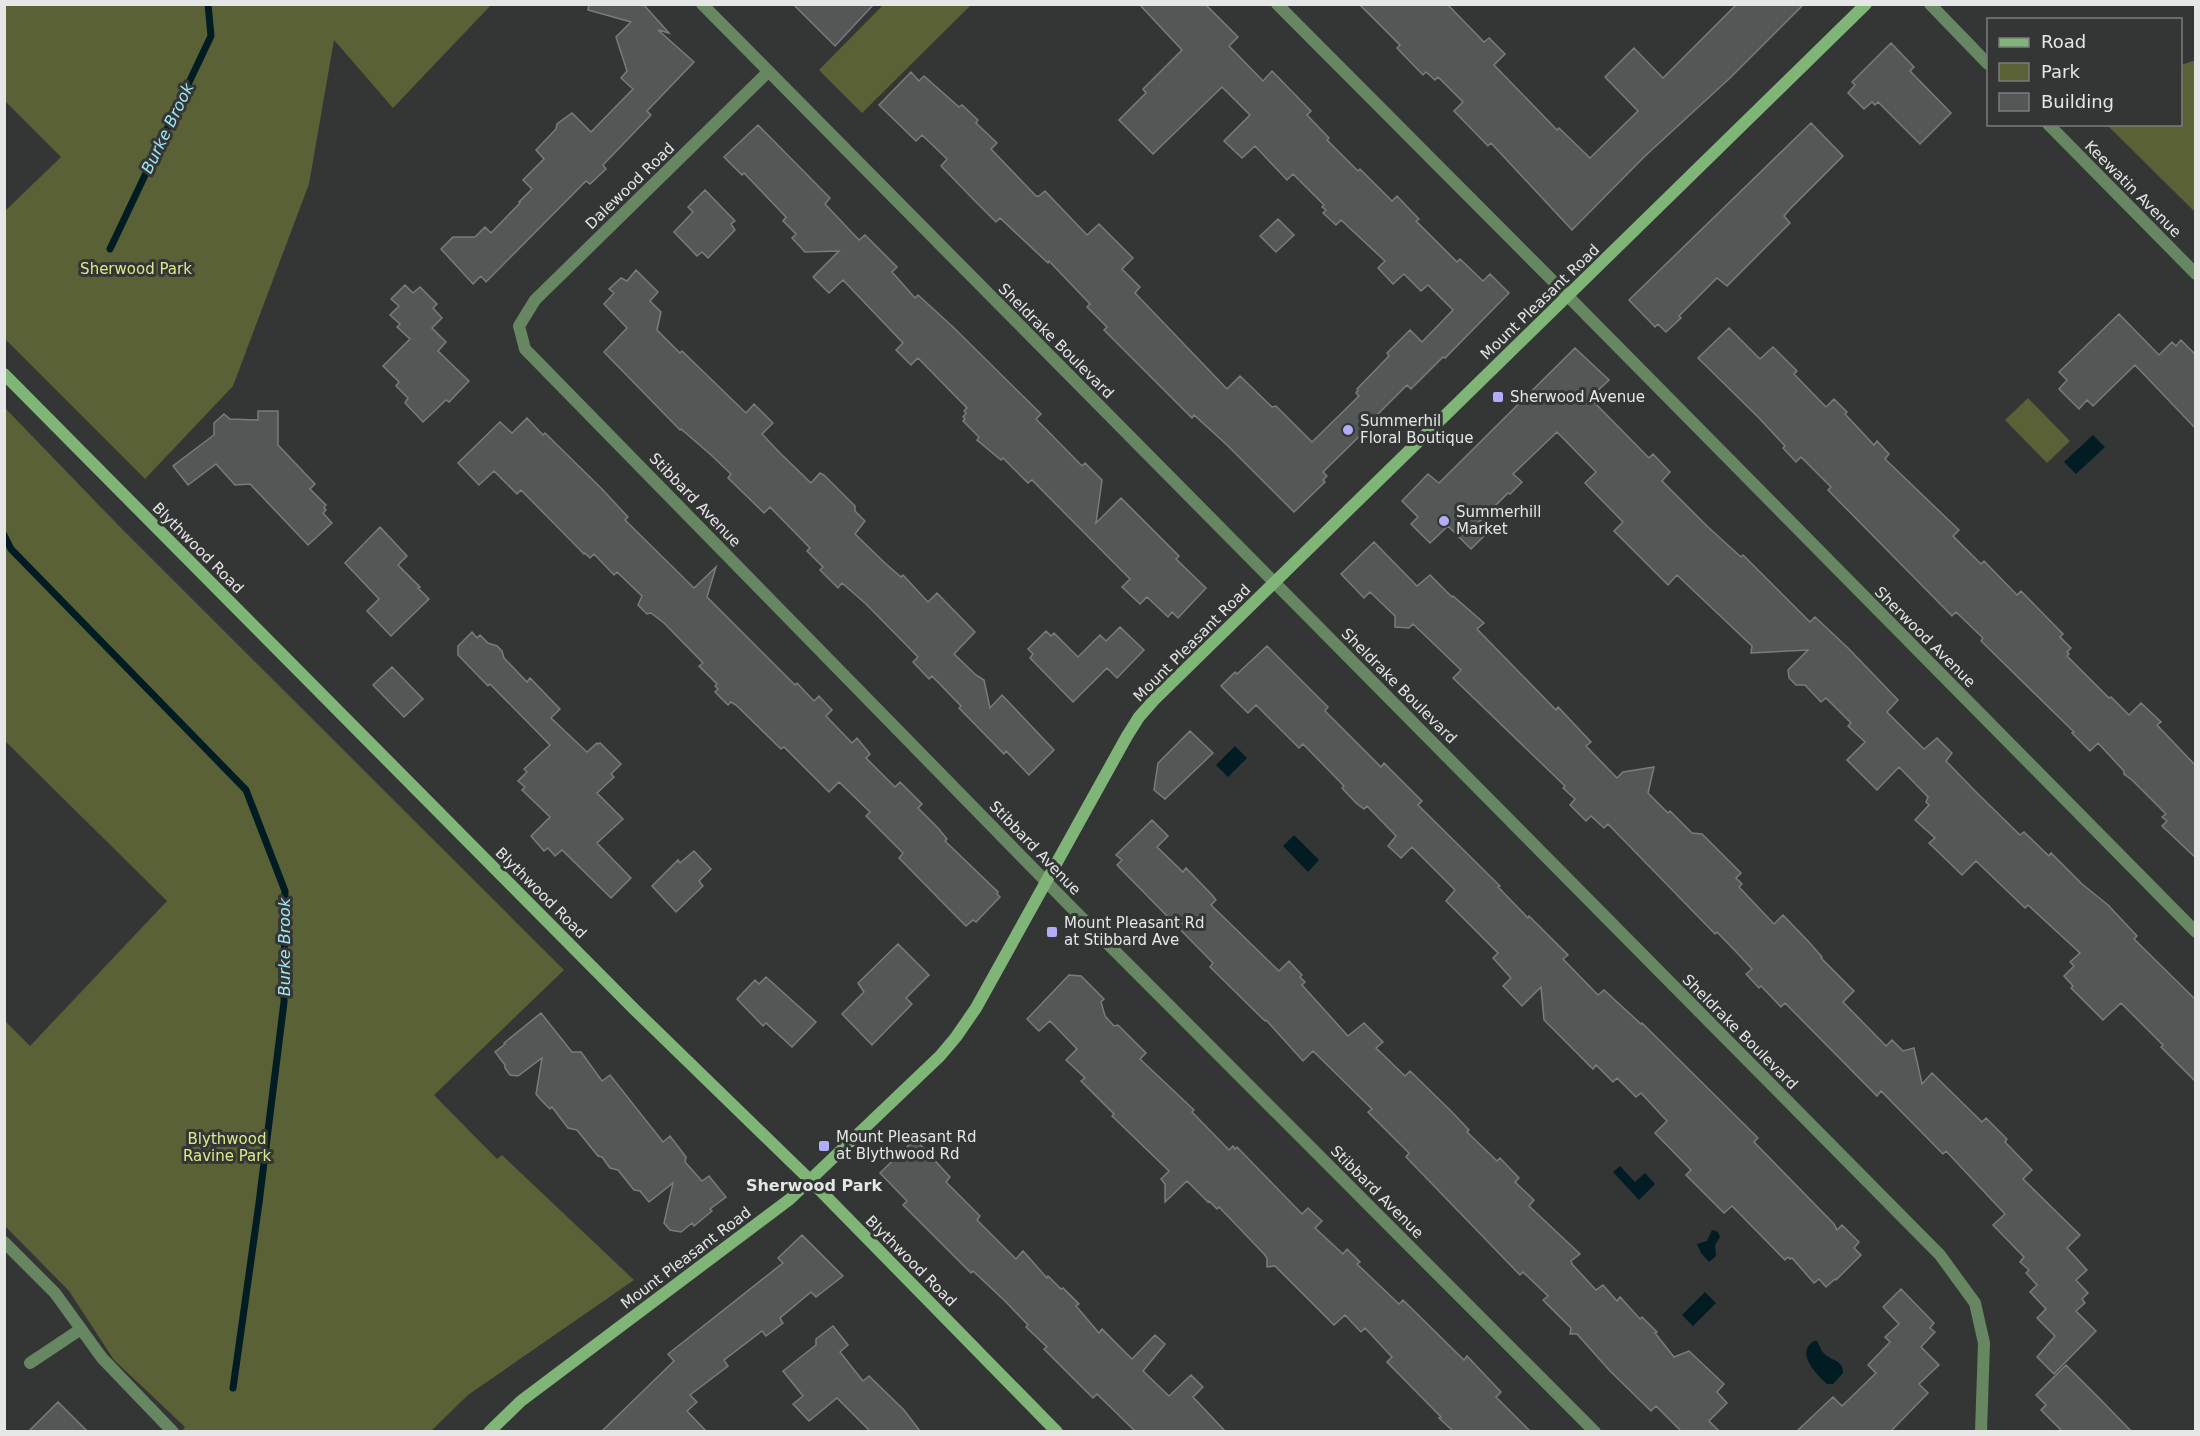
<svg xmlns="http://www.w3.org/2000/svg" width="2200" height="1436" font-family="'DejaVu Sans',sans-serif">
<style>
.green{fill:#5a6136}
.water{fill:#011d23}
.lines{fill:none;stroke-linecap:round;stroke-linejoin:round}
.stream{stroke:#011d23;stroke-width:7}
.building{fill:#535756;stroke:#787c7b;stroke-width:1.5}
.street{stroke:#668761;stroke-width:12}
.secondary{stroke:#80b578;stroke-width:12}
.poi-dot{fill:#b2adf9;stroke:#333634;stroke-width:2}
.labels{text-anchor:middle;stroke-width:6;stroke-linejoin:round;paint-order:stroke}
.street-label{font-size:15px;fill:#e5e7e6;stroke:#333634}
.park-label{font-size:15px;fill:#dbeb8b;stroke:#333634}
.poi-label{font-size:15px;fill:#e5e7e6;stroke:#333634;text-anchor:start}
.water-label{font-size:16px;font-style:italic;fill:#a0e6f6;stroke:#333634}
.neighbourhood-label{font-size:16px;font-weight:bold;fill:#e5e7e6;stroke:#333634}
</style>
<rect width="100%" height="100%" fill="#333634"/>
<path class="green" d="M4,5H491L393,108L334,40L309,184L233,386L145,479L5,339V211L61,157L5,101Z
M883,5H971L862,113L819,70Z
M2193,61H2196L2195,212L2107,125L2180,124L2181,86L2182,85L2181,65Z
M2028,398L2070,441L2047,463L2005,420Z
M5,408L123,530L564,970L434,1095L497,1159L502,1155L634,1280L468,1395L431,1431H182L185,1427L114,1360L69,1291L5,1226V1021L30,1046L167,901L5,741Z"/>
<path class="water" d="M2093,435L2105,447L2076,474L2064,462Z
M1235,746L1247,758L1228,777L1216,765Z
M1294,835L1319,860L1308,872L1283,846Z
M1620,1166L1635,1182L1645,1173L1655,1184L1639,1200L1613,1172Z
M1712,1230L1718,1232L1720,1237L1715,1245L1716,1256L1709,1262L1701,1253L1697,1244L1707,1241Z
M1705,1292L1716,1303L1693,1326L1682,1315Z
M1814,1341H1817C1820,1346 1821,1352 1826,1355C1834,1362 1843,1360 1843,1373L1833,1384H1827C1816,1374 1795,1353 1814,1341Z"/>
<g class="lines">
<path class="stream" d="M110,249L211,36L208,4
M4,535L11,549L246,790L285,891L284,1002L259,1203L233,1388"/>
</g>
<path class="building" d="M589,4H643L669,33L658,30L694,62L647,111L651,115L603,165L606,169L590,184L586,181L486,282L481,276L473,284L441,249L453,237H475L485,227L491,233L520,203L519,202L532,189L523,180L544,159L536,150L556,129L557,124L572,113L591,132L633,89L621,78L627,71L616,37L631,22L588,10Z
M793,4H874L835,46Z
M1139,4H1205L1238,37L1229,46L1263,81L1272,71L1311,111L1307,115L1329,138L1327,140L1358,171L1360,169L1392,201L1397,196L1419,219L1416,221L1457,262L1460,259L1483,281L1490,274L1509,293L1445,358L1443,357L1411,389L1407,385L1376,416L1378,418L1323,472L1327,476L1323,480L1325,482L1294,512L1227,445L1194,415L1192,418L1104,330L1107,327L1087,307L1090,304L1049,261L1048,263L1000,218L996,222L974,200L941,166L947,159L922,135L916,141L879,105L911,72L919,81L924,76L959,107L962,105L978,120L976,123L997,143L991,149L1036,196H1039L1045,191L1087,235L1099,224L1133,258L1122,269L1140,287L1135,293L1227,389L1240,376L1272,407L1276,406L1312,442L1359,396L1356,393L1358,390L1357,389L1389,356L1387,353L1410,330L1422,342L1453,310L1428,285L1421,291L1404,274L1393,284L1378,268L1385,261L1341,220L1336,225L1323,213L1326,210L1322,207L1324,205L1293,174L1287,180L1255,146L1242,158L1224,141L1250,115L1222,87L1153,154L1119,120L1146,93L1143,89L1182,50Z
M1359,4H1447L1484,42L1489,38L1505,54L1494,65L1557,130L1559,128L1590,158L1638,111L1605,77L1634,48L1663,78L1737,4H1804L1730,78L1644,157L1572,230L1491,143L1488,146L1454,111L1463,102L1438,77L1435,80L1426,72L1423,75L1397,48L1400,45Z
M1891,43L1914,67L1910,71L1951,113L1920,144L1878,102L1875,105L1872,102L1864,109L1848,93L1855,85L1852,82Z
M1811,123L1843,156L1789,210L1784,216L1790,223L1727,286L1717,278L1679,316L1681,318L1666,332L1658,324L1655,327L1629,300Z
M758,125L830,198L825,204L859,240L865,235L897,267L892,272L915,298L918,295L952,326L1041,414L1036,419L1082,466L1085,463L1102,480L1096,523L1121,498L1179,556L1176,559L1206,588L1178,618L1172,612L1168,617L1147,597L1140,604L1122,587L1130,579L1032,480L1028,483L1003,458L1001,460L977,440L979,437L963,421L965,419L963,417L966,413L964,411L967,408L918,358L911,365L896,350L903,343L843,280L829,293L813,277L839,251L805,252L792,238L796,234L783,221L786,217L744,173L742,175L724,157Z
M705,190L735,221L731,224L735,230L708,258L702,252L697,256L674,232L693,212L688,207Z
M1278,219L1294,235L1276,252L1260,236Z
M636,270L658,292L650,301L661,312L657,330L680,353L682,351L746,413L754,404L773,423L762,434L780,453L811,483L820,473L824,475L855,506V511L865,521L855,534L886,564L901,577L903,575L928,602L937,593L975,632L954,654L976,675L984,680L990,708L1002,695L1054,750L1029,775L1006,751L1004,754L959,708L961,706L932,676L929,679L913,662L918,657L866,604L842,583L838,588L820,570L823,567L807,551L810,548L770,507L764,513L728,478L731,474L710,454L681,429L680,430L604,352L627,328L604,304L614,293L609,289L621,278L627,281Z
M405,285L413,293L420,287L437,304L433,308L442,318L432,328L446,342L438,351L469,381L449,402L446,400L423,422L405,403L408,398L396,386L399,382L383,366L410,339L397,327L400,324L390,315L399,306L391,299Z
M2119,314L2159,355L2172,342L2176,346L2181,340L2196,355V429L2135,365L2093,406L2087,400L2079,409L2059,389L2067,380L2059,372Z
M1729,328L1760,359L1773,347L1797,371L1794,374L1826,407L1834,399L1847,412L1845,414L1874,445L1877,441L1889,454L1885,459L1959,530L1953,536L1981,564L1984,561L2017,595L2021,591L2063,634L2060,637L2071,648L2067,652L2069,654L2067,656L2109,698L2111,697L2129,715L2141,703L2161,722L2157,725L2196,766V858L2162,826L2167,821L2162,817L2166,814L2132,780L2124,774V771L2098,743L2090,751L2072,733L2074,732L1981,641L1983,638L1956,612L1952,616L1828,490L1831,487L1801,457L1796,462L1783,448L1785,446L1759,418L1698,358Z
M1575,348L1609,380L1590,398L1649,458L1653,454L1670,472L1662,481L1708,527L1741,557L1743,555L1810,622L1815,617L1848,648L1898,700L1887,712L1924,749L1937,738L1952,753L1946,761L1975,791L2020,835L2024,832L2049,856L2051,853L2082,884L2108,905L2137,936L2134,939L2196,1000V1082L2161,1047L2163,1045L2121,1003L2103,1020L2071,988L2073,986L2064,976L2074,966L2070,962L2080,953L2028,905L2025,908L1976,861L1962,875L1929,843L1935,838L1915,820L1929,805L1926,802L1928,797L1899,767L1877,790L1847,760L1865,742L1848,726L1851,723L1826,698L1821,702L1805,685H1796L1789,678L1788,670L1808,650L1751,653L1752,646L1677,575L1668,585L1614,531L1623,522L1585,483L1596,472L1557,432L1513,474L1522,482L1510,494L1508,493L1477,524L1487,533L1471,549L1448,526L1430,543L1411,524L1418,517L1402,501L1428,474L1439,483Z
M258,411H278V445L315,484L310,489L326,505L324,507L326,510L323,513L332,523L308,545L250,484L235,485L216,464L188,485L173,466L214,435V423L224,414L230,419L258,420Z
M527,418L543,435L545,433L601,488L628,517L625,520L627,522L694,588L716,567L707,597L795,685L797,683L814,701L819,696L832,710L826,716L852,743L857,738L870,754L866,758L895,787L900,782L922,804L918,808L938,828L947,839L945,841L998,892L997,894L1000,897L976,922L973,920L966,926L950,910L899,858L903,853L866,816L870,812L839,782L829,792L784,747L781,749L736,705L731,702L728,705L715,692L718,689L715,686L717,684L699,666L703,663L664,623L651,613L647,614L638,605L642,596L617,572L614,575L594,554L590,558L585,553L584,554L521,490L517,494L494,471L479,485L458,463L500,422L512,433Z
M380,527L407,556L398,565L420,587L418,588L429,599L391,636L367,611L379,599L345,563Z
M1374,542L1417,586L1430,575L1452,597L1453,596L1484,623L1477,629L1556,710L1558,707L1591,742L1586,746L1617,778L1623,772L1654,767L1648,793L1668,813L1670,811L1692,833L1702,834L1741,873L1736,878L1742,884L1739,887L1774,924L1783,915L1808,941L1822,957L1821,958L1854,991L1843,1002L1886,1046L1892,1040L1903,1051L1914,1048L1922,1084L1932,1073L1982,1122L1986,1118L2007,1139L2005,1142L2032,1170L2023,1179L2080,1235L2067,1248L2087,1270L2076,1280L2088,1293L2082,1299L2085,1303L2076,1311L2096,1331L2054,1374L2037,1357L2055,1336L2037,1318L2046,1309L2030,1292L2037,1285L2026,1273L2029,1270L2020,1262L2024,1257L1993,1225L2005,1214L1946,1151L1943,1154L1881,1091L1877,1096L1785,1003L1781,1007L1761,986L1759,988L1746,974L1752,969L1741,957L1717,932L1715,934L1608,824L1604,828L1591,816L1586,821L1570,805L1575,799L1563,788L1565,786L1453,678L1461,670L1434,644L1413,624L1409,628L1395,627V616L1370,592L1364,598L1341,574Z
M1120,627L1144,650L1117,678L1107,668L1073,702L1030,658L1033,654L1028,649L1046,631L1051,636L1054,633L1078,657L1100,635L1106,641Z
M472,632L477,638L480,635L488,643L497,646L502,651L504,658L527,682L530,678L560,709L551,718L587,752L597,743L598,744L600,743L621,764L611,774L614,777L597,793L623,819L597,843L631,878L611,898L562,850L555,856L548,848L544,851L531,836L550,817L522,790L525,787L518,781L527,772L524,769L550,745L490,684L488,686L458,655V646Z
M1267,646L1328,707L1325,711L1381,767L1384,763L1422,801L1418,805L1500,886L1498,887L1528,918L1529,916L1568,955L1563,959L1598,995L1604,990L1641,1024L1642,1023L1758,1138L1754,1142L1834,1224L1837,1230L1842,1225L1859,1242L1854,1248L1861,1255L1836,1280L1835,1279L1826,1287L1819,1279L1814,1283L1792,1258L1790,1259L1788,1257L1785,1260L1732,1206L1724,1213L1686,1175L1691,1170L1655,1133L1667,1121L1641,1093L1636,1097L1617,1078L1613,1082L1596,1065L1593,1069L1544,1020L1541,987L1522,1006L1503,986L1511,978L1493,958L1498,953L1446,901L1455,890L1412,847L1401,858L1388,846L1396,836L1367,806L1364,809L1356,803L1342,788L1344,786L1303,744L1299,748L1256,705L1248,713L1221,686L1235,672L1237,674Z
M392,667L423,699L404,717L373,685Z
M1190,731L1213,753L1165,799L1154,790L1158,763Z
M1152,820L1168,836L1157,847L1183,872L1186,868L1213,896L1216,900L1211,905L1279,971L1289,961L1302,975L1300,977L1305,982L1302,985L1348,1036L1364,1023L1383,1042L1376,1048L1405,1076L1410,1071L1452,1112L1469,1130L1467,1132L1497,1161L1500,1158L1519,1178L1515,1182L1534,1200L1529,1206L1580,1254L1571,1261L1572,1264L1596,1290L1603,1285L1617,1301L1620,1297L1640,1319L1642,1317L1657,1332L1655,1333L1674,1357L1689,1351L1724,1384L1717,1392L1727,1403L1709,1421L1719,1431H1681L1656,1406L1651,1411L1610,1371L1577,1334H1570L1571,1328L1543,1300L1548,1296L1523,1272L1520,1275L1406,1157L1409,1153L1368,1112L1372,1109L1313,1051L1303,1061L1266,1020L1265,1021L1210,967L1213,963L1117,865L1122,860L1116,855Z
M694,851L711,869L699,881L703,886L676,912L652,886L678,860L680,863Z
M898,944L929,975L906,998L912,1004L872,1045L842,1014L864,992L858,983Z
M1069,975L1081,976L1104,999L1101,1002L1105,1016L1114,1026L1118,1025L1146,1053L1140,1059L1194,1110L1192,1112L1229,1150L1233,1146L1235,1149L1237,1147L1302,1214L1308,1208L1322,1221L1315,1228L1343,1254L1347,1249L1360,1262L1357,1264L1399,1304L1403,1300L1464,1360L1467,1356L1501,1392L1496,1397L1530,1431H1453L1439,1418L1441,1417L1387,1362L1392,1357L1365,1328L1361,1332L1345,1315L1334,1325L1275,1266L1267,1267V1258L1264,1254L1219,1207L1217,1209L1209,1201L1208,1202L1187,1181L1165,1202V1184L1161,1179L1169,1171L1112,1116L1114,1114L1081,1081L1085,1078L1066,1060L1077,1049L1050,1021L1039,1031L1027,1019Z
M766,977L816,1022L792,1047L766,1023L763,1026L737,999L755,980L759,984Z
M541,1013L572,1052H581L602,1081L610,1075L663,1142L670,1136L686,1157L685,1162L702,1181L709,1176L726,1197L710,1209L712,1211L694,1226L692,1223L681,1232L670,1230L664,1223L673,1183L649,1202L640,1191L634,1190L618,1170L610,1168L602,1157L598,1156L577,1130L568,1128L552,1107L550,1109L541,1100L536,1094L542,1058L518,1076L510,1075L505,1068V1065L495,1052L505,1044L504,1043Z
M915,1139L950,1177L946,1182L980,1216L977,1220L1016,1259L1023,1251L1047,1278L1048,1276L1061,1289L1063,1288L1079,1304L1076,1306L1099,1333L1102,1329L1132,1359L1155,1335L1165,1344L1143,1371L1169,1396L1191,1375L1203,1387L1193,1397L1225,1431H1135L1097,1394L1093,1398L1044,1349L1047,1347L1026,1327L1028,1325L1006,1302L973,1271L971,1273L903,1205L907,1201L880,1173Z
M802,1235L843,1276L816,1297L811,1292L780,1318L783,1323L766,1336L762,1331L724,1360L728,1366L690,1395L697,1402L687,1411L706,1431H602L674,1361L668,1354L783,1263L778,1258Z
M1901,1289L1934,1323L1930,1328L1935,1332L1921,1347L1939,1365L1919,1384L1928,1393L1891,1431H1797L1833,1397L1842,1406L1876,1373L1868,1365L1890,1342L1885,1337L1899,1324L1883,1307Z
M833,1326L848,1345L840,1352L863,1381L869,1376L904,1410L920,1431H870L837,1398L809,1421L793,1404L803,1396L783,1371L816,1345V1339Z
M2066,1365L2101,1400L2131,1431H2062L2041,1410L2046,1405L2036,1395Z
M58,1402L87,1431H29Z"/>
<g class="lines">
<path class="street" d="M702,4L1940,1255L1975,1303L1984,1343L1981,1432
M1277,4L1545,273L2196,932
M1930,4L1988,64
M768,72L535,300L519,326L525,349L1070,906L1595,1432
M2048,124L2196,274
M4,1242L55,1293L102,1358L173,1432
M30,1363L81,1329"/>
<path class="secondary" d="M4,374L634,1009L810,1180L1057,1432
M489,1432L521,1401L790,1199L940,1056L956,1037L976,1008L1127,736L1139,717L1154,700L1866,4"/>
</g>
<g class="poi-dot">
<rect x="1492" y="391" width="12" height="12" rx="3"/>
<circle cx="1348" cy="430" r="6"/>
<circle cx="1444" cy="521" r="6"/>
<rect x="1046" y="926" width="12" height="12" rx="3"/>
<rect x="818" y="1140" width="12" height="12" rx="3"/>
</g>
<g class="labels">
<g class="street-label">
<text transform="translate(630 186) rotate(-44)" y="5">Dalewood Road</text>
<text transform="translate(2133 189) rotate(45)" y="5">Keewatin Avenue</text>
<text transform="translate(1540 302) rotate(-44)" y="5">Mount Pleasant Road</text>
<text transform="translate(1056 341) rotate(45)" y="5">Sheldrake Boulevard</text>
<text transform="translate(695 500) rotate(46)" y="5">Stibbard Avenue</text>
<text transform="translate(198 548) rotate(45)" y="5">Blythwood Road</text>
<text transform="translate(1925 637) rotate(45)" y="5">Sherwood Avenue</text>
<text transform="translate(1192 643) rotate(-45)" y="5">Mount Pleasant Road</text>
<text transform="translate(1399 686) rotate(45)" y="5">Sheldrake Boulevard</text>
<text transform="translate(1035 848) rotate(46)" y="5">Stibbard Avenue</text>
<text transform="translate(541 893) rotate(45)" y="5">Blythwood Road</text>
<text transform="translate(1740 1032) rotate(45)" y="5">Sheldrake Boulevard</text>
<text transform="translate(1377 1192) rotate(45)" y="5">Stibbard Avenue</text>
<text transform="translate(686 1258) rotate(-37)" y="5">Mount Pleasant Road</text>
<text transform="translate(911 1261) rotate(45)" y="5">Blythwood Road</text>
</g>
<g class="park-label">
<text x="136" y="274">Sherwood Park</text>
<text x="227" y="1144">Blythwood<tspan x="227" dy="17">Ravine Park</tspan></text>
</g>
<g class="poi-label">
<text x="1510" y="402">Sherwood Avenue</text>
<text x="1360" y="426">Summerhil<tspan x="1360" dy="17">Floral Boutique</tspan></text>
<text x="1456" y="517">Summerhill<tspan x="1456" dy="17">Market</tspan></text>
<text x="1064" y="928">Mount Pleasant Rd<tspan x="1064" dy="17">at Stibbard Ave</tspan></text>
<text x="836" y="1142">Mount Pleasant Rd<tspan x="836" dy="17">at Blythwood Rd</tspan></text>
</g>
<g class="water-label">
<text transform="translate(167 128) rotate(-64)" y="6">Burke Brook</text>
<text transform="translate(284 947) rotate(-90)" y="6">Burke Brook</text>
</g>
<g class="neighbourhood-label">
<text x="814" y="1191">Sherwood Park</text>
</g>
</g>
<rect width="2200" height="1436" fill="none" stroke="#e5e7e6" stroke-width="12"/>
<rect x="1987" y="18" width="195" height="108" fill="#333634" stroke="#7a7d7b" stroke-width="1.5"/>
<rect x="1999" y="38" width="30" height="9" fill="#80b578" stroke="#7a7d7b" stroke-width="1.5"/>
<text x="2041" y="48" font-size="18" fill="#e5e7e6">Road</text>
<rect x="1999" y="63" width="30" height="18" fill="#5a6136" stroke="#7a7d7b" stroke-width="1.5"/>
<text x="2041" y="78" font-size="18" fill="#e5e7e6">Park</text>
<rect x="1999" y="93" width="30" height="18" fill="#535756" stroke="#7a7d7b" stroke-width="1.5"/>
<text x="2041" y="108" font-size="18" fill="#e5e7e6">Building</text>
</svg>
